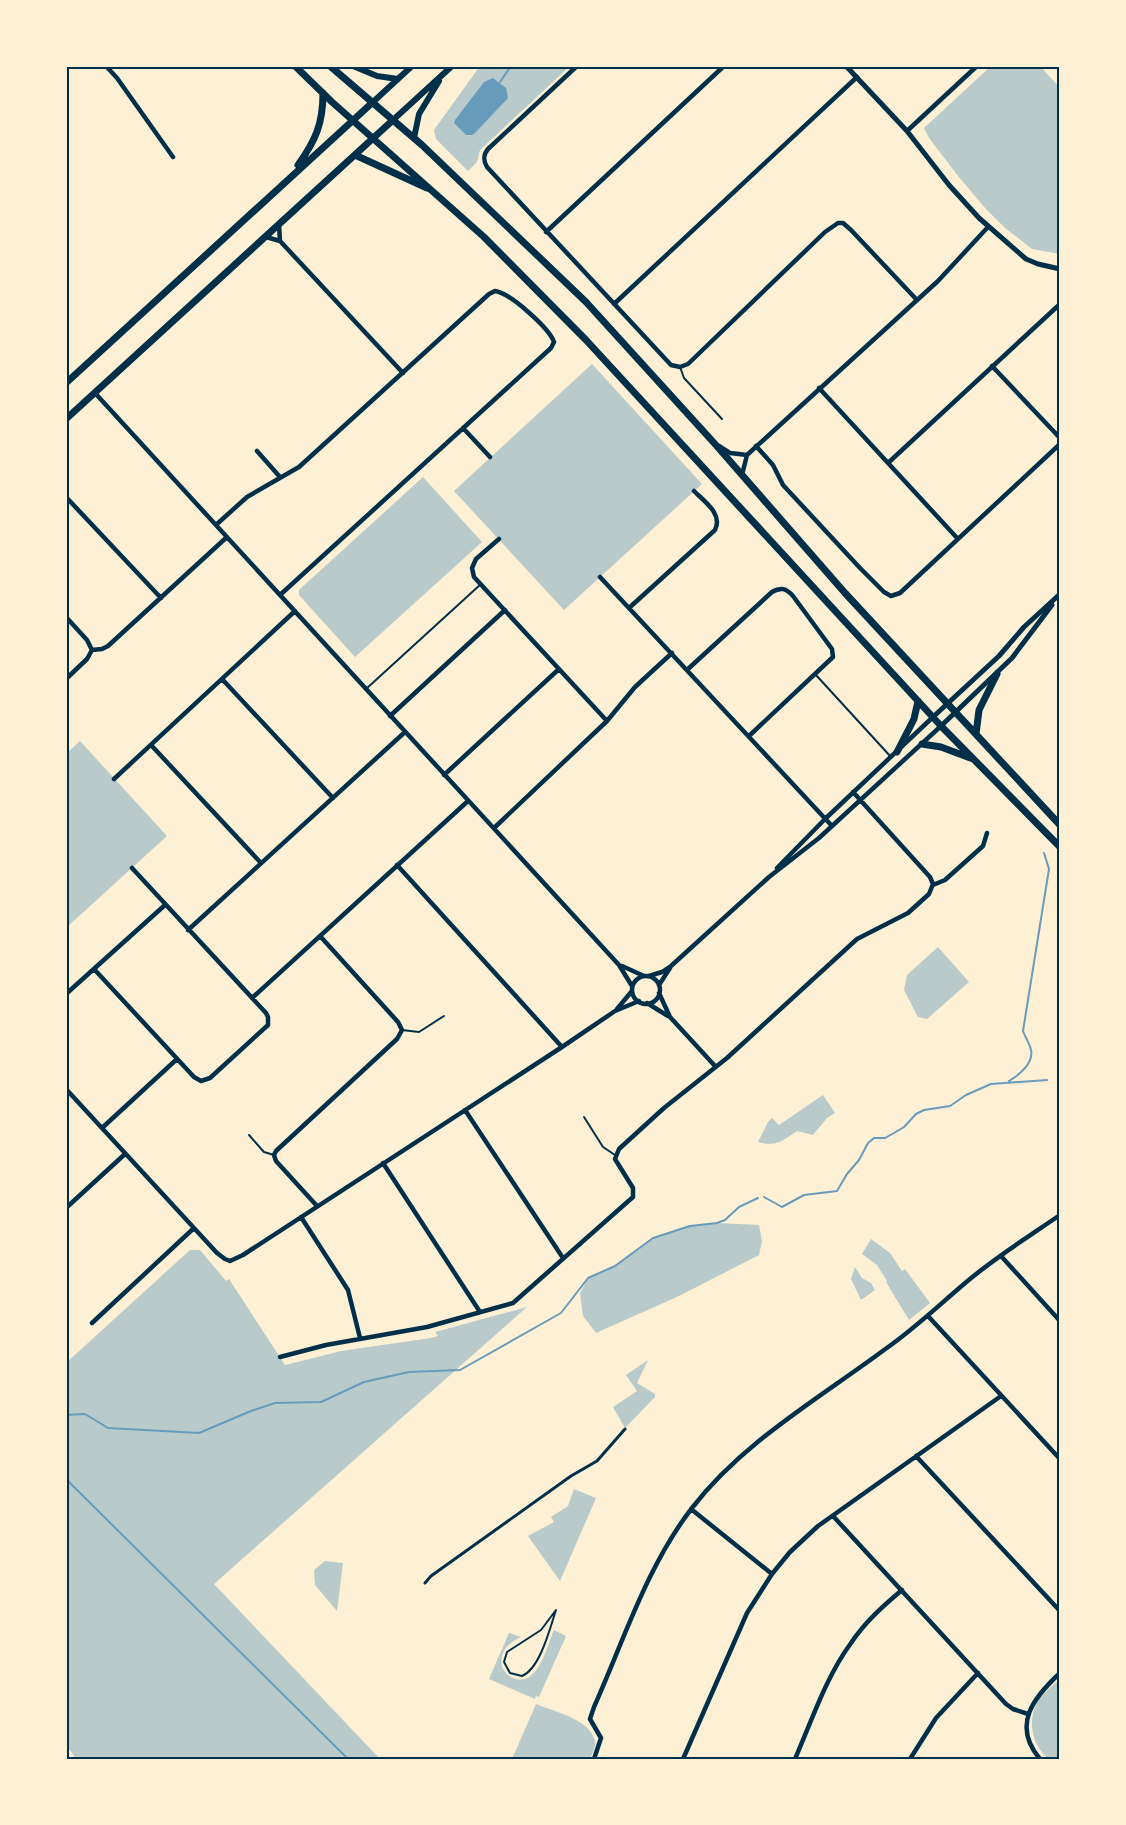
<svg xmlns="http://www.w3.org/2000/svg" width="1126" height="1825" font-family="Commissioner,sans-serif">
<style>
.green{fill:#b9caca}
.water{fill:#669bbc}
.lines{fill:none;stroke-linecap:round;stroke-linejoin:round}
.stream{stroke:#669bbc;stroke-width:2}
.service{stroke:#003049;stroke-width:2}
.pedestrian{stroke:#003049;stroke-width:3}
.minor{stroke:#003049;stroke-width:4.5}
.tertiary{stroke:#003049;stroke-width:5}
.secondary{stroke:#003049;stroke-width:6}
.primary{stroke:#003049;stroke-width:7}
.neatline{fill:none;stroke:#003049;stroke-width:2}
</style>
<rect width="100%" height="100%" fill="#fdf0d5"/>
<path class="green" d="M480,66H570L480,150L477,162L468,171L436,139L434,130Z
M991,66H1040L1060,88V254L1032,249L1005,228L986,209L958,176L929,138L924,128Z
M592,364L702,484L564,610L454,491Z
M423,477L482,542L355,657L299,595V590Z
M80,741L167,836L66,928V754Z
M938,947L969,982L927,1019L918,1017L904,990L907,975Z
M823,1095L835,1113L827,1118L813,1135L797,1131C782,1141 777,1147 758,1142L768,1122L772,1118L779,1125Z
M717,1223L759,1225L762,1241L759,1255L679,1296L596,1333L583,1316L580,1293L588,1278L615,1266L653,1238L690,1226Z
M871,1239L890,1253L902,1271L905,1269L930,1303L909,1320L886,1282L887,1281L877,1265L862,1254Z
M190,1250H200L226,1281L229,1279L285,1365L341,1351L431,1338L438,1336L435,1332L527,1307L214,1584L380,1759H76L66,1744V1363Z
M855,1267L862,1278L871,1283L875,1290L861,1300L851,1279Z
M648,1360L637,1383L655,1394V1397L625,1428L613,1407L637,1391L626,1375Z
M574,1489L596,1498L560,1581L528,1536L554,1522L551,1517L568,1506Z
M325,1561L343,1563L337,1611L315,1585L314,1570Z
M554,1630L566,1636L539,1697L536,1696L535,1699L489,1679L509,1633L521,1637C508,1643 499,1652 502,1667C505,1673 509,1677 516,1679C539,1685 547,1645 554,1630Z
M1060,1679V1759H1049C1032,1746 1027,1722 1037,1703C1042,1694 1052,1686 1060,1679Z
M536,1704C555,1712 590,1719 595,1741C596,1747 592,1754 590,1759H512Z"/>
<path class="water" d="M493,78L506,88L508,98L475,133L472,135H466L454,123L455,120L484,82Z"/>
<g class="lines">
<path class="stream" d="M500,82L511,66
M1009,1081C1019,1075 1034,1063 1031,1050C1030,1044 1025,1037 1023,1031L1049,869L1044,853
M764,1197L782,1207L804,1195L837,1191L847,1174L859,1160L868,1143L874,1138H885L894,1133L904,1127L916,1114L924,1110L950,1106L966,1095L991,1084L1047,1080
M66,1415L85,1414L108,1428L199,1433L251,1411L275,1403L321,1402L364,1382L409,1372L460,1370L561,1313L588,1278L615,1266L653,1238L690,1226L717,1223L725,1220L739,1207L758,1198
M66,1479L348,1759"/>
<path class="service" d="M680,367L684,378L722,419
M816,675L891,757
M366,689L481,584
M402,1030L419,1032L444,1016
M584,1117L603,1147L615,1155
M249,1135L264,1152L274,1155
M556,1610C550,1628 540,1669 522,1676L510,1673L504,1662L507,1652L541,1630Z"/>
<path class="pedestrian" d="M425,1583L431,1576L571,1476L597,1461L625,1429"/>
<path class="minor" d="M106,66L117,78L173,157
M577,66L488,149C483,155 483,160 487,167L671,365L680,367L688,364L825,232L838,223H843L851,230L917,300
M907,131L977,66
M279,225L280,241
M546,232L724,66
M266,237L280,241L403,373
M614,304L857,77
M992,366L1060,438
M819,388L958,539
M95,393L619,965L632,986
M463,428L490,457
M719,446L730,453L747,455
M756,446L773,465L783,485L860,568L884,592L891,596L900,593L1060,444
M257,451L280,477
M888,463L1060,304
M742,475L747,455L938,281L988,227
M66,497L161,598
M217,524L247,497L299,467L489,294L495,291C510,293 549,328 554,342L551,348L280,595
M499,539L476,559L472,568L474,577L607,721
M600,577L832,826
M629,608L715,530C723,514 705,502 694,491
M66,617L87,640L92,650
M92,650L102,649L108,646L227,537
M688,669L772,592C781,587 786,588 793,596L832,649L833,657L749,736
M66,679L87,659L92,650
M222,679L333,798
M390,716L505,610
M151,745L261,863
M444,775L559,669
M114,779L295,611
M494,828L607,721L635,687L672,653
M397,865L562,1047
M777,868L825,819L933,717
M933,885L945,880L983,846L987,833
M188,930L405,732
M622,966L644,976
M94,969L194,1077L201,1081L210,1078L268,1025V1017L266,1013L132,868
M649,976L662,972L671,966L769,877L819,838L941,726
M632 990a14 14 0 1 1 28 0a14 14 0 1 1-28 0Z
M659,985L670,968
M659,993L670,1017L715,1066
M66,994L165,905
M252,998L468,801
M647,1003L668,1016
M617,1009L632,991
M66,1089L217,1253L225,1259L230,1261L243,1255L562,1047L615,1011L639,1001
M465,1110L563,1258
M102,1128L177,1059
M383,1163L480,1312
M317,1206L276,1161L274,1155L276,1151L397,1039L402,1030L398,1022L320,936
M66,1208L125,1154
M301,1217L348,1290L360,1338
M1001,1256L1060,1321
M928,1316L1060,1459
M92,1323L194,1228
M280,1357L326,1345L427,1327L513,1303L633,1197V1188L615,1159L619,1149L664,1108L727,1058L857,939L908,913L929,894L933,884L930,877L853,792
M916,1456L1060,1611
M691,1509L772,1574
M833,1516L1006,1704L1013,1709L1028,1714
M594,1759L601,1738L590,1719L594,1707C624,1640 647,1566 692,1508C743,1442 818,1399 884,1350C913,1330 938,1306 964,1284C994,1258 1028,1237 1060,1215
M683,1759L747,1613L772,1574L790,1552L818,1526L1001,1396
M795,1759C812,1720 826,1677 851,1643C865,1622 883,1606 902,1590
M910,1759L936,1718L978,1673
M1040,1759C1011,1725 1034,1697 1060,1673"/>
<path class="tertiary" d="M846,66L907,131L949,185L979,218L1026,259L1038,264L1060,269
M933,717L999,656L1024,627L1060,594
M941,726L1012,658L1052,605"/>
<path class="secondary" d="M353,66L377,76L398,79
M373,102L412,66
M393,120L452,66
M414,138L419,114L439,81"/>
<path class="primary" d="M295,66L332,102L484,237L586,340L941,726L1060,847
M330,66L422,145L586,302L715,444L845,593L1060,825
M355,155L427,188
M298,165C316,140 323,123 323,93
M66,383L373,102
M66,419L393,120
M976,734L979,710L997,674
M922,744L941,747L973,759
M897,752L914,719L918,701"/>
</g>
<rect width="1126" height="1825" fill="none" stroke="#fdf0d5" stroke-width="135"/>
<rect x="68" y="68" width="990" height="1690" class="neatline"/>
</svg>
